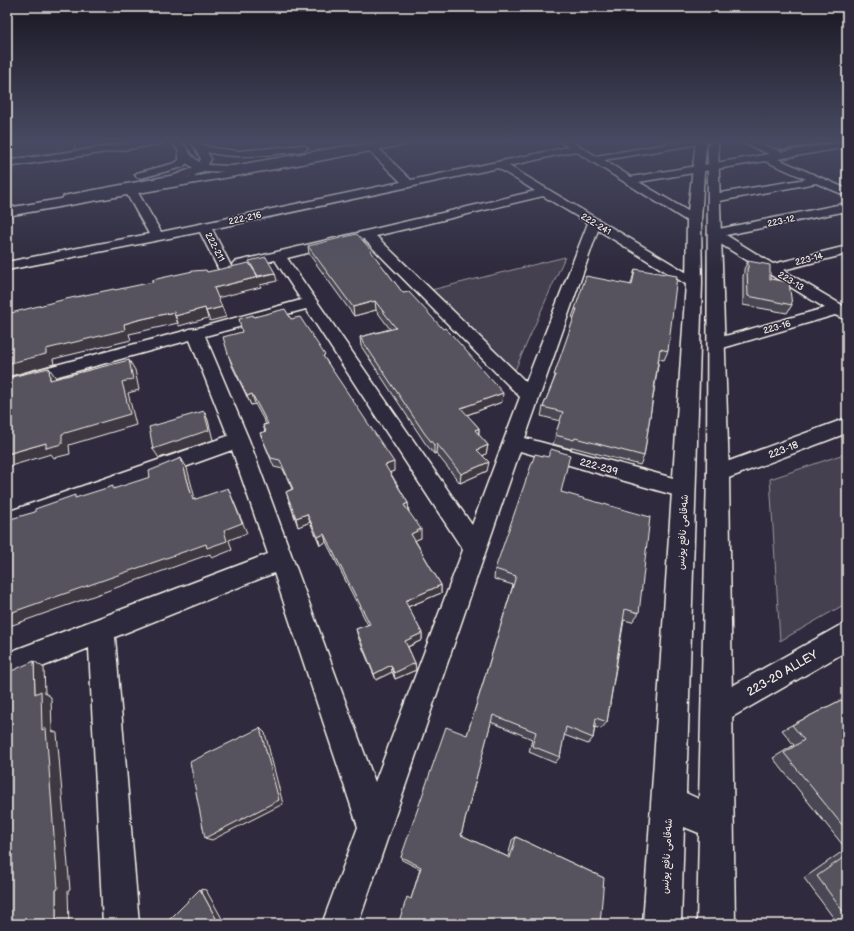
<svg xmlns="http://www.w3.org/2000/svg" width="854" height="931" font-family="'Balsamiq Sans','Playpen Sans Arabic',sans-serif">
<style>
.green{fill:#454050;stroke:#9c989c}
.lines{fill:none;stroke-linecap:round;stroke-linejoin:round}
.minor-casing{stroke:#f4f1e8;stroke-width:3}
.major-casing{stroke:#f4f1e8;stroke-width:3}
.highway-casing{stroke:#f4f1e8;stroke-width:3}
.minor{fill:#2f2a3d;fill-rule:evenodd}
.major{fill:#2f2a3d;fill-rule:evenodd}
.highway{fill:#2f2a3d;fill-rule:evenodd}
.wall{fill:#4a4752;stroke:#f4f1e8}
.shaded-wall{fill:#3c3942;stroke:#f4f1e8}
.building{fill:#56525f;stroke:#f4f1e8}
.labels{text-anchor:middle;stroke-width:3;stroke-linejoin:round;paint-order:stroke}
.far-street-label{font-size:9px;fill:#f4f1e8;stroke:#2f2a3d}
.street-label{font-size:10px;fill:#f4f1e8;stroke:#2f2a3d}
.near-street-label{font-size:12px;fill:#f4f1e8;stroke:#2f2a3d}
</style>
<rect width="100%" height="100%" fill="#2f2a3d"/>
<filter id="ink" filterUnits="userSpaceOnUse"><feTurbulence type="fractalNoise" baseFrequency=".025" numOctaves="2"/><feDisplacementMap in="SourceGraphic" scale="8" xChannelSelector="R" yChannelSelector="G"/><feConvolveMatrix kernelMatrix="1 2 1 2 8 2 1 2 1" color-interpolation-filters="sRGB"/></filter>
<g filter="url(#ink)">
<path class="green" d="M565,257L511,379L423,292Z
M847,453V603L780,641L770,479Z"/>
<g class="lines">
<defs>
<path id="minor" d="M144,141H166L161,144L7,167V161Z
M560,141H571L596,156L684,141H704L699,144L604,160L631,177L769,154L743,143L741,141H754L782,152L847,141V147L778,159L847,189V196L816,183L714,202L710,200L708,198L710,196L714,194L806,179L765,161L639,182L698,217L700,220L698,223H690L575,151L509,166L699,280L701,283L699,286L694,287L689,286L598,230L525,438L692,483L695,489L692,495L684,498L520,451L358,924H322L358,827L274,573L115,637L139,924H103L89,648L7,681V653L268,554L232,450L7,531V512L228,436L190,340L7,390V378L188,330L189,329L198,328L301,300L275,260L239,269L234,268L232,265L234,262L535,191L498,168L212,229L232,268L230,271L225,272L220,271L218,268L200,232L7,270V262L149,234L125,191L127,189H135L137,191L161,232L401,182L367,149L366,147L371,144L375,145L411,180L568,147ZM543,196L588,223L526,382L376,236ZM364,239L520,397L472,525L287,258ZM306,309L463,550L375,782L249,440L205,336Z
M847,203V211L726,235L773,264L847,246V254L783,270L847,308V320L835,315L723,348L717,349L711,348L709,344L711,340L825,308L709,237L708,234L709,231Z
M847,418V433L718,482L710,480L707,474L710,468Z
M847,623V651L727,720L717,725L707,720L702,710L707,700L837,627Z"/>
<path id="major" d="M172,141H182L191,155L199,162L201,159L191,141H201L211,159L208,165L232,166L341,147L371,144L376,147L371,150L341,153L232,172L203,171L194,176L176,181L68,203L64,202L62,199L64,196L68,195L175,175L193,168L185,162Z
M696,141H706L701,220L702,283L686,793L699,799L707,474L708,145L713,142L718,145L729,474L735,924H697L699,833L684,827L681,924H643L686,283L687,220Z"/>
<path id="highway" d="M394,141H413L408,144L275,169L7,216V208L275,163Z
M200,144L214,148L238,151L303,145L308,148L303,151C266,155 232,161 196,149L195,147L196,145Z
M184,148L189,151V161L183,167L141,178L137,177L135,175L137,173L175,163L179,160V151Z"/>
</defs>
<use href="#minor" class="minor-casing"/>
<use href="#major" class="major-casing"/>
<use href="#highway" class="highway-casing"/>
<use href="#minor" class="minor"/>
<use href="#major" class="major"/>
<use href="#highway" class="highway"/>
</g>
<path class="wall" d="M754,141H836L780,150Z
M308,246L371,250L372,253L403,293L502,402L467,415L479,428V435L488,445L486,454L483,456L487,471L460,483L436,453L434,454L425,443L361,346L360,337L390,329L376,310L354,316L309,254Z
M748,261L770,279L792,305L787,313L743,305V276L744,273V269Z
M635,269L668,351L664,360L659,359L644,456L640,465L572,447L571,449L553,444L560,421L541,416L543,407L553,382L574,318L572,317L575,309L631,284Z
M254,317L291,319L326,360L394,471L390,472L408,503V511L421,538L415,540L441,585V593L408,607L422,633V640L408,647L415,663L416,670L395,679L392,672L376,680L358,637L356,629L368,625L326,542L320,545L310,522L298,527L286,492L292,489L283,469L274,467L260,433L265,432L263,425L266,424L255,404L251,405L232,366L229,357L242,332Z
M561,492L639,613L632,622L624,620L607,722L601,729L595,727L593,738L588,744L564,735L560,757L555,763L529,752L532,739L491,722L461,835L508,857L512,840L516,837L604,878L411,899L420,869L402,860L401,857L467,735L513,585L494,579L495,569Z
M841,700L847,707V924H838L804,878L846,849L773,758L794,745L782,730Z"/>
<path class="shaded-wall" d="M27,141H75V150L7,159V143Z
M103,141H143L105,145Z
M794,141H836L780,150L783,142Z
M275,273L277,281L260,285L261,287L217,298L214,288Z
M375,301L376,310L354,316L353,307Z
M222,307L226,317L210,321L206,311Z
M205,308L208,318L179,326L175,316Z
M174,312L178,323L143,331L129,334L131,340L53,359L54,364L7,377V364L46,349L124,324L138,320Z
M129,360L135,370L139,390L128,393L136,425L69,445L70,454L54,458L51,454L7,467V454L46,443L62,434L122,382Z
M49,368L56,378L58,391L50,380Z
M503,393L502,402L461,417V408Z
M252,394L255,404L251,405L247,396Z
M204,411L208,420L213,440L159,458L153,449Z
M479,428L478,437L475,430Z
M437,444L436,453L434,454V445Z
M488,445L486,454L476,459L477,450Z
M181,458L187,468L198,510L193,500Z
M394,462V471L386,474L385,465Z
M489,462L487,471L460,483L461,474Z
M228,488L247,533L229,540L232,550L212,558L210,554L7,627V614L224,530Z
M408,503L409,512L404,505Z
M307,514L310,522L298,527L296,518Z
M421,529V538L411,542V534Z
M324,534L326,542L320,545L318,537Z
M441,585V593L405,608V601Z
M422,633V640L405,648V641Z
M34,661L44,668L45,693L51,697L52,731L57,733L70,890L68,891L69,924H56V890L42,730L35,694Z
M415,663L416,670L395,679L394,673Z
M391,665L392,672L376,680L374,674Z
M260,728L265,733L283,804L212,840L205,838Z
M200,889L206,890L225,924H219Z"/>
<path class="building" d="M7,141H27L7,143Z
M778,141H794L783,142Z
M357,234L371,250H370L403,293L409,292L443,329L445,328L453,336L503,393L461,408L479,428L475,430L488,445L477,450L489,462L461,474L437,444L434,445L425,434L360,337L396,328L375,301L353,307L308,246Z
M266,257L275,273L258,276L249,261Z
M748,261L770,265V279L789,282L792,305L748,296L747,268H748Z
M249,263L258,277L214,288L222,307L206,311L205,308L175,316L174,312L138,320L124,324L125,330L46,349V354L7,364V314L66,299L114,289L115,290L153,282L152,280L193,271L206,270L207,272Z
M635,269L677,276L668,351L660,349L644,456L575,438L574,440L555,435L563,412L543,407L556,375H554L577,309H575L586,276L632,285Z
M285,309L291,319L300,317L325,355L323,356L394,462L385,465L408,503L404,505L421,529L411,534L441,585L405,601L422,633L405,641L415,663L394,673L391,665L374,674L356,629L370,624L324,534L318,537L307,514L296,518L286,492L293,489L280,460L271,458L260,433L266,431L263,425L268,424L252,394L247,396L229,357L223,337L242,332L239,319L253,315L254,317Z
M129,360L133,379L122,382L130,414L62,434V444L46,448V443L7,454V378L49,368L50,380Z
M204,411L209,430L153,449L149,427Z
M551,449L570,455L561,492L650,517L639,613L625,609L607,722L596,718L593,738L566,727L560,757L532,746L536,732L493,715L461,835L510,858L516,837L604,878L600,924H398L407,897L411,899L421,867L401,857L446,727L467,735L516,576L495,569L535,454L548,457Z
M181,458L193,500L228,488L242,523L224,530L227,541L207,548L206,544L7,614V520L35,512V509L75,495V498L113,486V489L150,477L149,471Z
M34,661L35,694L41,691L42,730L46,728L58,889L56,890V924H7V673Z
M841,700L847,707V831L784,753L804,740L792,725Z
M260,728L279,800L205,838L190,762Z
M847,855V917L817,876Z
M200,889L219,924H165Z"/>
</g>
<linearGradient id="sky" x2="0" y2="1"><stop stop-color="#1a1722"/><stop offset="0.52" stop-color="#474a62"/><stop offset="1" stop-color="#474a62" stop-opacity="0"/></linearGradient>
<rect width="854" height="271" fill="url(#sky)"/>
<g class="labels">
<g class="far-street-label">
<text transform="translate(245 218) rotate(-12)" y="3">222-216</text>
<text transform="translate(781 221) rotate(-12)" y="3">223-12</text>
<text transform="translate(596 224) rotate(31)" y="3">222-241</text>
<text transform="translate(215 247) rotate(62)" y="3">222-211</text>
<text transform="translate(809 259) rotate(-14)" y="3">223-14</text>
<text transform="translate(791 281) rotate(31)" y="3">223-13</text>
<text transform="translate(777 327) rotate(-16)" y="3">223-16</text>
</g>
<g class="street-label">
<text transform="translate(783 449) rotate(-21)" y="4">223-18</text>
<text transform="translate(599 466) rotate(15)" y="4">222-239</text>
<text transform="translate(682 532) rotate(-87)" y="4">شەقامی نافع یونس</text>
<text transform="translate(666 856) rotate(-87)" y="4">شەقامی نافع یونس</text>
</g>
<g class="near-street-label">
<text transform="translate(782 673) rotate(-30)" y="4">223-20 ALLEY</text>
</g>
</g>
<rect width="854" height="931" fill="none" stroke="#2f2a3d" stroke-width="24"/>
<rect x="12" y="12" width="830" height="907" fill="none" stroke="#f4f1e8" stroke-width="1.5" filter="url(#ink)"/>
</svg>
